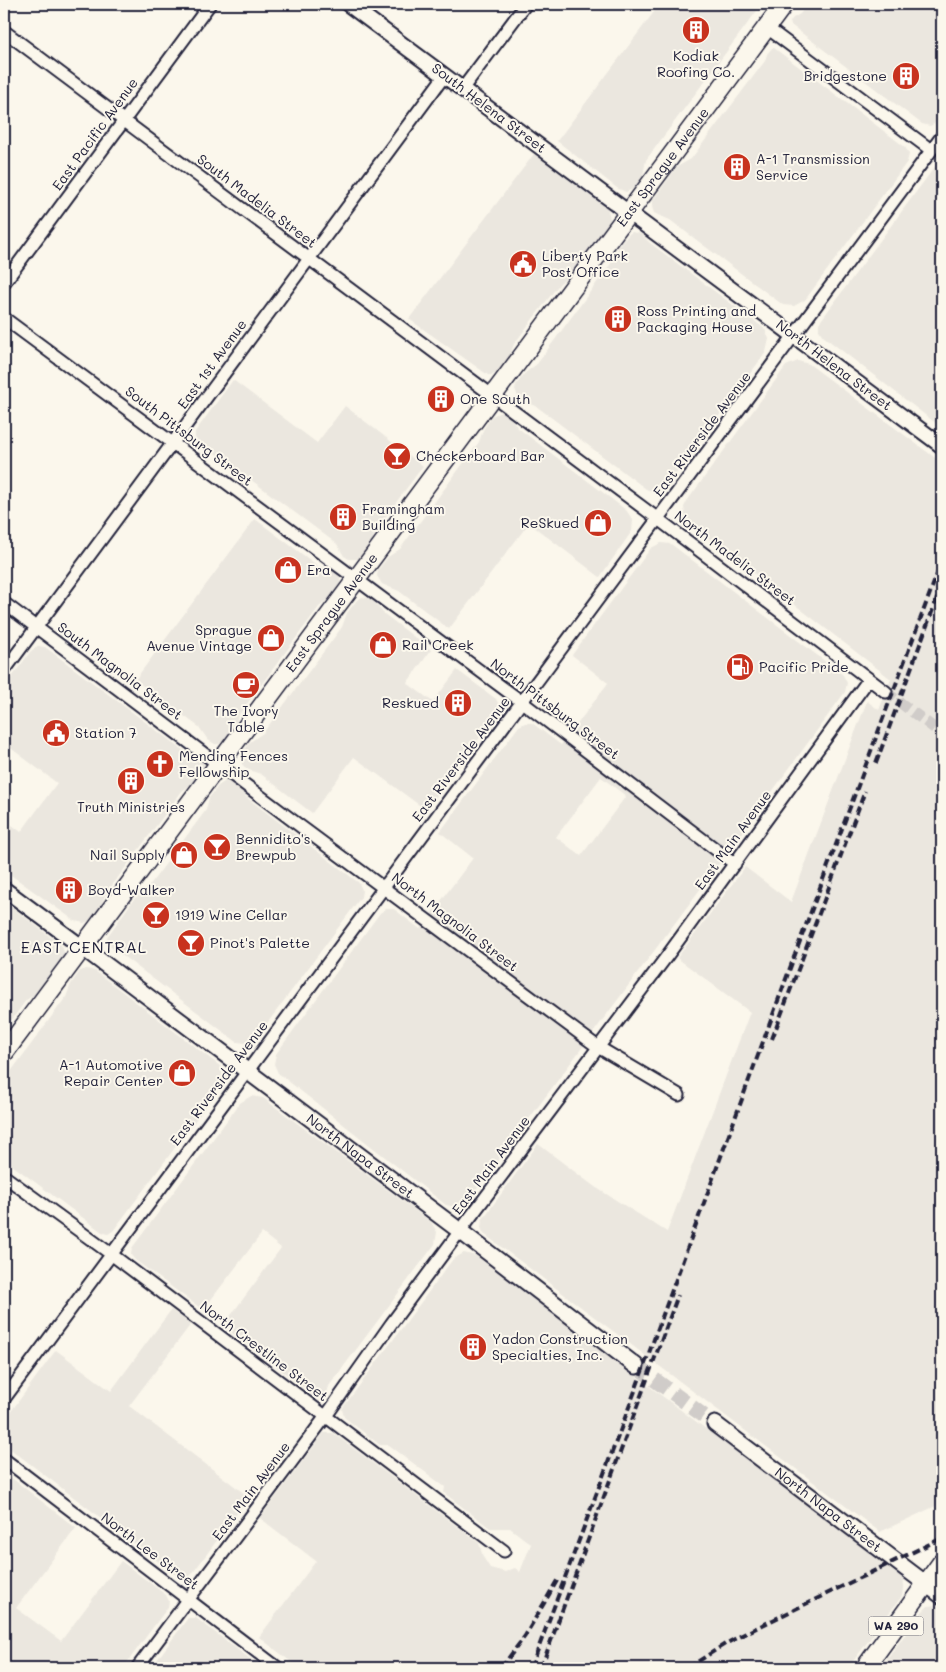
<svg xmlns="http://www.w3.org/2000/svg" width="946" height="1672" font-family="Mali,sans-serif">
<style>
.built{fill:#ebe7df;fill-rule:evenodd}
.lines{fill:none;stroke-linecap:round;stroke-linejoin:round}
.minor-tunnel{stroke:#d0ccc9;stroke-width:11;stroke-dasharray:11 5.5;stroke-linecap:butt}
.secondary-tunnel{stroke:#d0ccc9;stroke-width:15;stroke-dasharray:15 8;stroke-linecap:butt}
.minor-casing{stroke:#22223b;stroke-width:15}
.tertiary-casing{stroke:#22223b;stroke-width:18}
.secondary-casing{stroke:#22223b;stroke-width:19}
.primary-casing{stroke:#22223b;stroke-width:21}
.minor{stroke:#fbf7ec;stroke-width:11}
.tertiary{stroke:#fbf7ec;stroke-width:14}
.secondary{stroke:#fbf7ec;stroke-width:15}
.primary{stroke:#fbf7ec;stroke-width:18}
.rail{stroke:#22223b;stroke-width:4;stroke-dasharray:8 4;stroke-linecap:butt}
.labels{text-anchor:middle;stroke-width:4;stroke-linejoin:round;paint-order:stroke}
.shield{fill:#fbf7ec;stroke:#636270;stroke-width:1}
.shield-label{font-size:12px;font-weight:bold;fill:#22223b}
.poi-label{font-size:14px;fill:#22223b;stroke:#fbf7ec;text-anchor:start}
.street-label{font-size:14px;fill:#22223b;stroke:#fbf7ec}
.quarter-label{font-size:16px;letter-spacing:1px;fill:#22223b;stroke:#fbf7ec}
</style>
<rect width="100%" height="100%" fill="#fbf7ec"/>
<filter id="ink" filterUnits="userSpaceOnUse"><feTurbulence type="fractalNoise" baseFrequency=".02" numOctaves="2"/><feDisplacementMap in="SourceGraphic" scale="10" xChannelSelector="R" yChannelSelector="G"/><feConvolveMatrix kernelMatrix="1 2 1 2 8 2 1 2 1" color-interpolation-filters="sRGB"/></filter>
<g filter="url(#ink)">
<path class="built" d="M660,4H762L646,160L643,175L635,188L626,192L617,188L557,141Z
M808,4H942V114L937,122L930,126L922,124L791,25L790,22L793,18L800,14Z
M772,48H774L905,147L909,154L907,162L805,300L794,306L783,305L670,220L658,215L654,213L652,207L653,200L677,167L691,159L765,61L767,54Z
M534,154L606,207L608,210L610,219L609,223L569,277L560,283L514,344L508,361L499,372L492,375H488L409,319Z
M942,157V428L823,336L819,330V323Z
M632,232L641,234L650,243L765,329L769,339L766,352L667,486L657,491H651L646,489L536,406L522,400L518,397L515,389L516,385L525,373L537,364L615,258L619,246L629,234Z
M798,361L809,364L942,463V1503L880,1532L484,1234L481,1228L482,1220L538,1144L595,1187L667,1232L750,1012L677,958L745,867L791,902L867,701L879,710L891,679L689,523L685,515L684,507L687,501L786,366Z
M233,380L317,443L345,406L423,466L375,531L371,544L358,559H349L344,556L337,544L195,438V432Z
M501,412L509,416L518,428L626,510L633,520L632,531L600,577L529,523L449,629L399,591L382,584L377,576L378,570L388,557L400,549L479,442L483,430L492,416Z
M255,519L318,566L335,571L340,578V583L329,599L319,607L238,716L234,728L226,739L219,744H215L208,740L199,727L135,680Z
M661,543L671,544L843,675L847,683L845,692L739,837L467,1202L456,1207L446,1205L278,1073L274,1064L276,1054L380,913L386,909H394L420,929L473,858L440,832L519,726L525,723H532L561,745L575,727L608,683L572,655L651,548ZM601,777L626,796L581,856L556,837Z
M362,597L372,599L383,613L431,650L407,683L433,702L457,670L496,699L499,705L498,713L426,810L354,757L312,813L261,774L246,769L242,764L243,752L250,742L263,733L342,627L347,613L357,600Z
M38,646L45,647L184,751L195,753L203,759L204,764L201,774L196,781L182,791L105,895L98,912L89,921L84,923L75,921L4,870V819L21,832L57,783L4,743V688L31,651Z
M227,780L231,781L238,785L246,797L359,883L362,890L361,897L257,1037L246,1043L237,1042L111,947L108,944L107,937L134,899L146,890L206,810L209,798L218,786Z
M4,901L62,946L64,952L63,958L36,994L26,1000L4,1031Z
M87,969L95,971L220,1066L223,1076L220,1087L113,1231L108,1234L102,1232L4,1159V1081L66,997L71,984L80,971Z
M251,1096L263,1098L431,1222L437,1232L435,1244L329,1386L327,1393L322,1397L315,1396L223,1326L281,1248L262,1233L203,1310L135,1260L131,1255L132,1248L240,1103Z
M464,1253L476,1256L901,1576L904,1581L902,1596L848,1668H299L259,1637L316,1561L260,1518L324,1433H333L479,1543L483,1557L490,1568L505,1572L515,1568L520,1572L531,1544L510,1528H490L444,1493L445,1487L389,1445H380L344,1417L342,1409L453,1259Z
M171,1310L191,1324L129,1406L249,1497L189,1578L181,1579L4,1444V1421L56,1350L111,1391Z
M4,1472L76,1528L16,1608L61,1641L121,1561L166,1595L169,1601L168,1607L123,1668H82L77,1665L75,1668H4Z
M936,1605L942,1607V1668H880L922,1612L928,1606Z
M188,1618H196L262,1668H151Z"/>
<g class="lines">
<path class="minor-tunnel" d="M886,692L942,734"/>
<path class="secondary-tunnel" d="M636,1366L715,1424"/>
<defs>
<path id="minor" d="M766,27L931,150
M4,31L658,519L886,692
M463,88L526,4
M4,283L210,4
M4,318L522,702L735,864
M4,603L300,826L598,1047L679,1095
M4,671L445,75
M4,1176L111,1254L504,1551
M4,1399L942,136
M4,1459L278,1668
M137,1668L326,1416L391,1324L460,1231L667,956L869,679"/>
<path id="tertiary" d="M348,4L942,446
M4,889L82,947"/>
<g id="secondary">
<path id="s1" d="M82,947L460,1231L636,1366"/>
<path id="s2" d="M715,1424L942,1596"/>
</g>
<g id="primary">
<path id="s3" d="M4,1053L784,4"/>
<path d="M865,1668L942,1562"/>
</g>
</defs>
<use href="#minor" class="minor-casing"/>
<use href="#tertiary" class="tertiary-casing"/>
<use href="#secondary" class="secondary-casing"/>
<use href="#primary" class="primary-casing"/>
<use href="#minor" class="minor"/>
<use href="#tertiary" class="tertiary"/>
<use href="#secondary" class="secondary"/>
<use href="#primary" class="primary"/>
<path class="rail" d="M876,763L942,585
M772,1039L865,791
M501,1668L525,1636L558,1579
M531,1668L635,1391L797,949L942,561
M541,1668L678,1295
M688,1668L725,1644L748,1632L942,1538"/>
</g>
</g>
<defs>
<symbol id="building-disc" viewBox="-11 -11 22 22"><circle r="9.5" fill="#c8321e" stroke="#fbf7ec"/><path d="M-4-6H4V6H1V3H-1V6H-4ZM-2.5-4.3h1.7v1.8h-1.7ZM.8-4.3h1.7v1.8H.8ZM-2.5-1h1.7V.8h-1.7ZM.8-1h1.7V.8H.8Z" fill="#fff"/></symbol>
<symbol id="civic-disc" viewBox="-11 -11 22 22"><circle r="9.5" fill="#c8321e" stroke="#fbf7ec"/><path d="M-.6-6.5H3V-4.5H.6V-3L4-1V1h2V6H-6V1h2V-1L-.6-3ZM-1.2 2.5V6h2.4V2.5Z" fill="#fff"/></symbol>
<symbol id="bar-disc" viewBox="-11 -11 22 22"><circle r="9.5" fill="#c8321e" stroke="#fbf7ec"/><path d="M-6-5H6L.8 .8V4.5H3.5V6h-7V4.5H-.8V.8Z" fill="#fff"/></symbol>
<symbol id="shop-disc" viewBox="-11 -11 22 22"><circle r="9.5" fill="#c8321e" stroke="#fbf7ec"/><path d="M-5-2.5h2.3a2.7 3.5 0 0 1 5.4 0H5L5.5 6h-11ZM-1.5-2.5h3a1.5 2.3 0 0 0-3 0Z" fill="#fff"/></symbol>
<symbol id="fuel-disc" viewBox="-11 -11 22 22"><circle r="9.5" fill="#c8321e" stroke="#fbf7ec"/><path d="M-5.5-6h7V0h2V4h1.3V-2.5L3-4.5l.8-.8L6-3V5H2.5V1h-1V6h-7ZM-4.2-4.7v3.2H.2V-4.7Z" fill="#fff"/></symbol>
<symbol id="cafe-disc" viewBox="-11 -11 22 22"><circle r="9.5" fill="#c8321e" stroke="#fbf7ec"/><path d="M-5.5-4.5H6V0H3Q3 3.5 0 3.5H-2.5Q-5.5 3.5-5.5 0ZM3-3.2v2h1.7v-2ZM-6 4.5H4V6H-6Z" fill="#fff"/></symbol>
<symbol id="church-disc" viewBox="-11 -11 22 22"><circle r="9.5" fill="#c8321e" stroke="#fbf7ec"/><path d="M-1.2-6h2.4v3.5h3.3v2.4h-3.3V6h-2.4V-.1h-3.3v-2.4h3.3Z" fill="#fff"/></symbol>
</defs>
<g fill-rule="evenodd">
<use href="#building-disc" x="680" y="14" width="32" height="32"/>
<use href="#building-disc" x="890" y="60" width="32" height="32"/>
<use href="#building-disc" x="721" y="151" width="32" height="32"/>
<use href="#civic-disc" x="507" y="248" width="32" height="32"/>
<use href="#building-disc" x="602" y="303" width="32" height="32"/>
<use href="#building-disc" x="425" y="383" width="32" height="32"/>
<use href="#bar-disc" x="381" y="440" width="32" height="32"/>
<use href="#building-disc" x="327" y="501" width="32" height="32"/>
<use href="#shop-disc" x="582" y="507" width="32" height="32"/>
<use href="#shop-disc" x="272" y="554" width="32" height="32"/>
<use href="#shop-disc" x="255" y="622" width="32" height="32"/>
<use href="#shop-disc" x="367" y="629" width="32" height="32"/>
<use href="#fuel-disc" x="724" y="651" width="32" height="32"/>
<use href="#cafe-disc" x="230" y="669" width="32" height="32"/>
<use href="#building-disc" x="442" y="687" width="32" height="32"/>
<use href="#civic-disc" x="40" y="717" width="32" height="32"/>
<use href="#church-disc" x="144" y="748" width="32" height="32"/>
<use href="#building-disc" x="115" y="765" width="32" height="32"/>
<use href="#bar-disc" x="201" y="831" width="32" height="32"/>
<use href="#shop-disc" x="168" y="839" width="32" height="32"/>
<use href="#building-disc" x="53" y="874" width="32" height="32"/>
<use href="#bar-disc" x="140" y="899" width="32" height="32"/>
<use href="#bar-disc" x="175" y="927" width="32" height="32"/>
<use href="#shop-disc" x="166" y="1057" width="32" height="32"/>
<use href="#building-disc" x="457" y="1331" width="32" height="32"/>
</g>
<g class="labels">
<rect class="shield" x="868.5" y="1616.5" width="55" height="19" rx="4"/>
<g class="shield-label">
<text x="896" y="1630">WA 290</text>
</g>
<g class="poi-label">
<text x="696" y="61" text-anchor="middle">Kodiak<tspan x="696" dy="16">Roofing Co.</tspan></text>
<text x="887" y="81" text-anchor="end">Bridgestone</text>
<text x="756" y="164">A-1 Transmission<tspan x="756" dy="16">Service</tspan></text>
<text x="542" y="261">Liberty Park<tspan x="542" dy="16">Post Office</tspan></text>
<text x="637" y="316">Ross Printing and<tspan x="637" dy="16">Packaging House</tspan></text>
<text x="460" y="404">One South</text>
<text x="416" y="461">Checkerboard Bar</text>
<text x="362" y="514">Framingham<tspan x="362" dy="16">Building</tspan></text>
<text x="579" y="528" text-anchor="end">ReSkued</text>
<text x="307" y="575">Era</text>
<text x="252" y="635" text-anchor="end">Sprague<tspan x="252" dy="16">Avenue Vintage</tspan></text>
<text x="402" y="650">Rail Creek</text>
<text x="759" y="672">Pacific Pride</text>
<text x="439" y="708" text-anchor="end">Reskued</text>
<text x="246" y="716" text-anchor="middle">The Ivory<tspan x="246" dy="16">Table</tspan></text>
<text x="75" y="738">Station 7</text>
<text x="179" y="761">Mending Fences<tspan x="179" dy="16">Fellowship</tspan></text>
<text x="131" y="812" text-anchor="middle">Truth Ministries</text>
<text x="236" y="844">Bennidito's<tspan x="236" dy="16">Brewpub</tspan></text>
<text x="165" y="860" text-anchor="end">Nail Supply</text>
<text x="88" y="895">Boyd-Walker</text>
<text x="175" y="920">1919 Wine Cellar</text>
<text x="210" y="948">Pinot's Palette</text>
<text x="163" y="1070" text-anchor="end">A-1 Automotive<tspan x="163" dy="16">Repair Center</tspan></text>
<text x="492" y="1344">Yadon Construction<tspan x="492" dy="16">Specialties, Inc.</tspan></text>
</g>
<g class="street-label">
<text transform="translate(489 108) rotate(37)" y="5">South Helena Street</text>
<text transform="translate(95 134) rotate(-54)" y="5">East Pacific Avenue</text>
<text dy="5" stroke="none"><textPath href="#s3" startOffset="1104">East Sprague Avenue</textPath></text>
<text transform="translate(257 201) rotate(37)" y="5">South Madelia Street</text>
<text transform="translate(212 364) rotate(-54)" y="5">East 1st Avenue</text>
<text transform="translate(834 365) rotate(37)" y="5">North Helena Street</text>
<text transform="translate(702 434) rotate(-53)" y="5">East Riverside Avenue</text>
<text transform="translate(189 436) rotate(37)" y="5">South Pittsburg Street</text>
<text transform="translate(735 558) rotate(37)" y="5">North Madelia Street</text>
<text dy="5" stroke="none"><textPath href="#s3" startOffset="549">East Sprague Avenue</textPath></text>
<text transform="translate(120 671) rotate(37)" y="5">South Magnolia Street</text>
<text transform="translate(555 709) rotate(37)" y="5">North Pittsburg Street</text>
<text transform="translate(461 759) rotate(-53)" y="5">East Riverside Avenue</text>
<text transform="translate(733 840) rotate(-54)" y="5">East Main Avenue</text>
<text transform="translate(455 922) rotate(37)" y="5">North Magnolia Street</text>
<text transform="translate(219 1083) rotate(-53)" y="5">East Riverside Avenue</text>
<text dy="5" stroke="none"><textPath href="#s1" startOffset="348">North Napa Street</textPath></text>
<text transform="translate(491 1165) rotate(-53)" y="5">East Main Avenue</text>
<text transform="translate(264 1351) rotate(37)" y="5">North Crestline Street</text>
<text transform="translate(251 1491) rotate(-53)" y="5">East Main Avenue</text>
<text dy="5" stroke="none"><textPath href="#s2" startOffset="142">North Napa Street</textPath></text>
<text transform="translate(150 1551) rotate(37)" y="5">North Lee Street</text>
</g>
<g class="quarter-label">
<text x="84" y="953">EAST CENTRAL</text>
</g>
</g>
<rect width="946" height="1672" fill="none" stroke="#fbf7ec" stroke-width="20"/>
<rect x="10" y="10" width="926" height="1652" fill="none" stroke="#22223b" stroke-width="2" filter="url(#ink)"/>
</svg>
